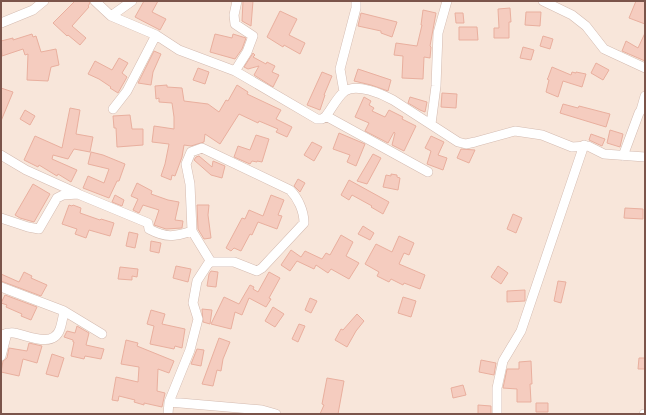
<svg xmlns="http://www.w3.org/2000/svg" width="646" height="415" font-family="'Sofia Sans Condensed',sans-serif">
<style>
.residential{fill:#f8e6da}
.building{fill:#f5ccbf;stroke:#e9af9e}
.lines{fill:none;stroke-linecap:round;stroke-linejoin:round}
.minor-casing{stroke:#d4bbb0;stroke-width:10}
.minor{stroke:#fff;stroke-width:9}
</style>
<rect width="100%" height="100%" fill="#fef3ea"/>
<path class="residential" d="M1,1H645V414H1Z"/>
<path class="building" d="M75,1H89L90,3L88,6L89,7L72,26L86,38L80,45L68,35L67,36L53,23Z
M144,1H158L152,12L166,19L160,30L135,17Z
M243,1H253L251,26L242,21Z
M636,1H645V24L629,18Z
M510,8L511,22H509V38H494V28H499L498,9Z
M423,10L436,13L430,46L431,47L430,58L424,57L423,79L402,78L403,56L394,55L396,43L417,46L422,25H421Z
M280,11L297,19L289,35L305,43L300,54L284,45L283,47L267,37Z
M526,12H541L540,26L525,25Z
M361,13L397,22L392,37L381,33V31L358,26Z
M455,13H463L464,23H456Z
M459,27H477L478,40H459Z
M645,33V61L622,51L626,41L638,48Z
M32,34L33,37L36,36L41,52L56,49L59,65L51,67L48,81L27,80L28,54L25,55L23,49L2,56L1,41L13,38V40Z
M215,34L232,38L233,34L246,38L242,49L235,59L210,52Z
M543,36L553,39L550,49L540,46Z
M523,47L534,50L531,60L520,58Z
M154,51L161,54L153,72L151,85L138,83Z
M253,53L255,55L253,57L266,64L267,62L275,66L272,72L279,75L273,87L254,75L259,66L248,69L244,67Z
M119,58L128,63L122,73L127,77L118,93L110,88L111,87L99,79L88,74L95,61L112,70Z
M596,63L609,70L603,80L591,73Z
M552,67L571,75L572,72L576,73V72L586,74L582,87L563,81L558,97L546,92L549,80L547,79L548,78Z
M198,68L209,72L205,84L193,80Z
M358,69L391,80L388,91L371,85L354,81Z
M322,72L332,76L324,95H325L320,110L307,105Z
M167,85V87L182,88L184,101L208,104L219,112L226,100L228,101L237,85L248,92L247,94L281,110L276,119L292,127L287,137L276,132L278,129L259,121L258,123L239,114L220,144L205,134L204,142L191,146L184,145L182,157L175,176L172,175L171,180L161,176L165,164L169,144L152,142L154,126L174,129V117L172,103L159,102V98L156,99L155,86Z
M1,88L13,92L1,121Z
M442,93L457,94L456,108L441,107Z
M364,97L371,101L369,105L374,108L372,111L385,117L389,110L403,117L402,119L416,126L404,151L392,145L395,133L394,132L388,143L365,131L369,123L355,117Z
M410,97L427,102L425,112L420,110L408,103Z
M563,104L578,108L579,106L610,114L606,127L560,113Z
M70,108L80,110L76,134L93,137L90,152L74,149L68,159L53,155L52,159L77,170L71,182L58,174L57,176L39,165L38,167L24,160L35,136L62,148Z
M25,110L35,116L30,125L20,119Z
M130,115L132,129H143V145L117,147L116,128H114L113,116Z
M610,130L623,134L620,147L607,143Z
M339,133L365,144L356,166L347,162L350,155L333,149Z
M591,134L605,139L602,146L589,140Z
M256,135L269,139L262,162L257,161V162L252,161L250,164L234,157L238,146L250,150Z
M431,136L444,142L438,155L447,158L443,170L427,164L431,151L425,148Z
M312,142L322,147L314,161L304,155Z
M461,149L475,150L469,163L457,158Z
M91,152L103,155L125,164L119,181H117L109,198L83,188L88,176L104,183L109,169L88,164Z
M373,154L381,158L367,184L357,181Z
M199,156L212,167L213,161L225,166L222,178L211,175L194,160L196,157Z
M391,174L397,175V177L400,178L398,190L383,187L386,175L391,176Z
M298,179L305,183L300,192L294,186Z
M349,180L389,202L383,214L371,207L372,206L352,195L349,200L341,195Z
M137,183L152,191L151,194L168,200L179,202L175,220L183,221L182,228L166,229L154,225L159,210L143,205L139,213L133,210L138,199L131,196Z
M33,184L50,194L34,222L20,218L15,215Z
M115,195L124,200L122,206L112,202Z
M271,195L284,200L278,215L282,216L277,229L258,222L252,235L250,234L241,251L234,248L231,251L226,248L242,218L245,219L249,210L263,216Z
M69,205L72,206L73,205L81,208L80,213L100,220L101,219L114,223L110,236L89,230L86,238L75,234L77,229L62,224Z
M197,205H209L208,215L211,238L204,239L198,229Z
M625,208L643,209V219L624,218Z
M513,214L522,218L516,233L507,229Z
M363,226L374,233L370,240L358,234Z
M129,232L138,234L135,248L126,246Z
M341,235L353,242L346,256L359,263L349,279L331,269L328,273L316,265L314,269L297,261L290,271L281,265L291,250L301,257L305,251L322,259L326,253L330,255Z
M399,236L414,243L409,255L404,253L399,264L425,275L420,289L404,283L403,285L391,279L389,282L377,276L379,272L365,264L376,244L392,252Z
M151,241L161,243L159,253L150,251Z
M176,266L191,269L188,282L173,278Z
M498,266L508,273L501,284L491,277Z
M120,267L138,269L137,277L132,276V280L118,279Z
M211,271L218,272L216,287L207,286L209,274Z
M24,272L32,276L31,278L47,285L41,296L1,281V274L19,282Z
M269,272L280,278L269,298L271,299L266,307L249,298L242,315L235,312L231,329L211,324L224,297L239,304L250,285L254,287L253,289L258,292Z
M558,281L566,282L561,303L554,301Z
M525,290V301L507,302V291Z
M5,295L37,307L31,320L21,316L22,314L6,307L7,305L1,303Z
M403,297L416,301L411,317L398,313Z
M310,298L317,301L311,313L305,310Z
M273,307L284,314L275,327L265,321Z
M202,309L212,310L210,324L203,322Z
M151,310L165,314L162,324L185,329L182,348L175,346L174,349L150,344L154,326L147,324Z
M357,314L364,321L356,331L347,347L335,340L341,329L343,330Z
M299,324L305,326L298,342L292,339Z
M77,326L89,333L86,345L104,349L101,359L85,356L84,359L71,356L74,342H73V340L64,337L67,331L75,333Z
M219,338L230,342L223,359L221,371L217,370L213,386L202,384Z
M126,340L138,343L137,346L174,361L169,373L158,369L157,391L165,393L162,407L144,403V405L134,402L135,400L119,396L118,401L112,400L116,377L138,382L139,367L121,364Z
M29,343L42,346L37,363L23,359L19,376L1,372L3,361L7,358L9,348L27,351Z
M197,349L204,350L201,366L191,364Z
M52,354L64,358L58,377L46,374Z
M639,358H645V369H638Z
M481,360L496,363L494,375L479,372Z
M531,361L532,384H530L531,402H517V389L503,388L507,369H519V362Z
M327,378L344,381L338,414H320L324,405L322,404Z
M463,385L466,395L453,398L451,388Z
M536,403H548V412H536Z
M478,405L491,406V414H478Z"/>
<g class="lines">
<defs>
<path id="minor" d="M95,1L111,16L156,35L179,50L235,71L317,119H322L326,116C332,108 338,96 345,91C357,83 382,94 393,100L458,142L466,144L475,142L515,131L542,135L572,147L588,146L604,154L645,157
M543,1L572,15L586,26L604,49L645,68
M111,16L132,1
M1,23L33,10L44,1
M235,71L247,52L253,36L235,24L234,15L237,1
M344,92L340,69L356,8V1
M113,109L127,91L156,35
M326,116L428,172
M431,124L436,86L438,33L447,1
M1,155L26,170L77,193
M623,156L639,113L641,110L645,96
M1,218L28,227L39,229L57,198L63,195L78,194L148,223L149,229C166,238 174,237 192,231
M1,287L64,311
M1,335C5,334 9,332 14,333C27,335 53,349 60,329C62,323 63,317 64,311L102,334
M1,356L7,333
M169,402L262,410L276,414
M168,414L169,402L190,350L198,319L193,303L197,281L208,264L211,262L192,231L190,184L186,164L191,152L202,148L290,190C298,198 304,211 304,223L262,268L257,271L234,262H211
M497,414V388L503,361L521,331L584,145
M644,414H645"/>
</defs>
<use href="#minor" class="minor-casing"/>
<use href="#minor" class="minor"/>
</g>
<rect width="646" height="415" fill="none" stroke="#7b544a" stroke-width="4"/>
</svg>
